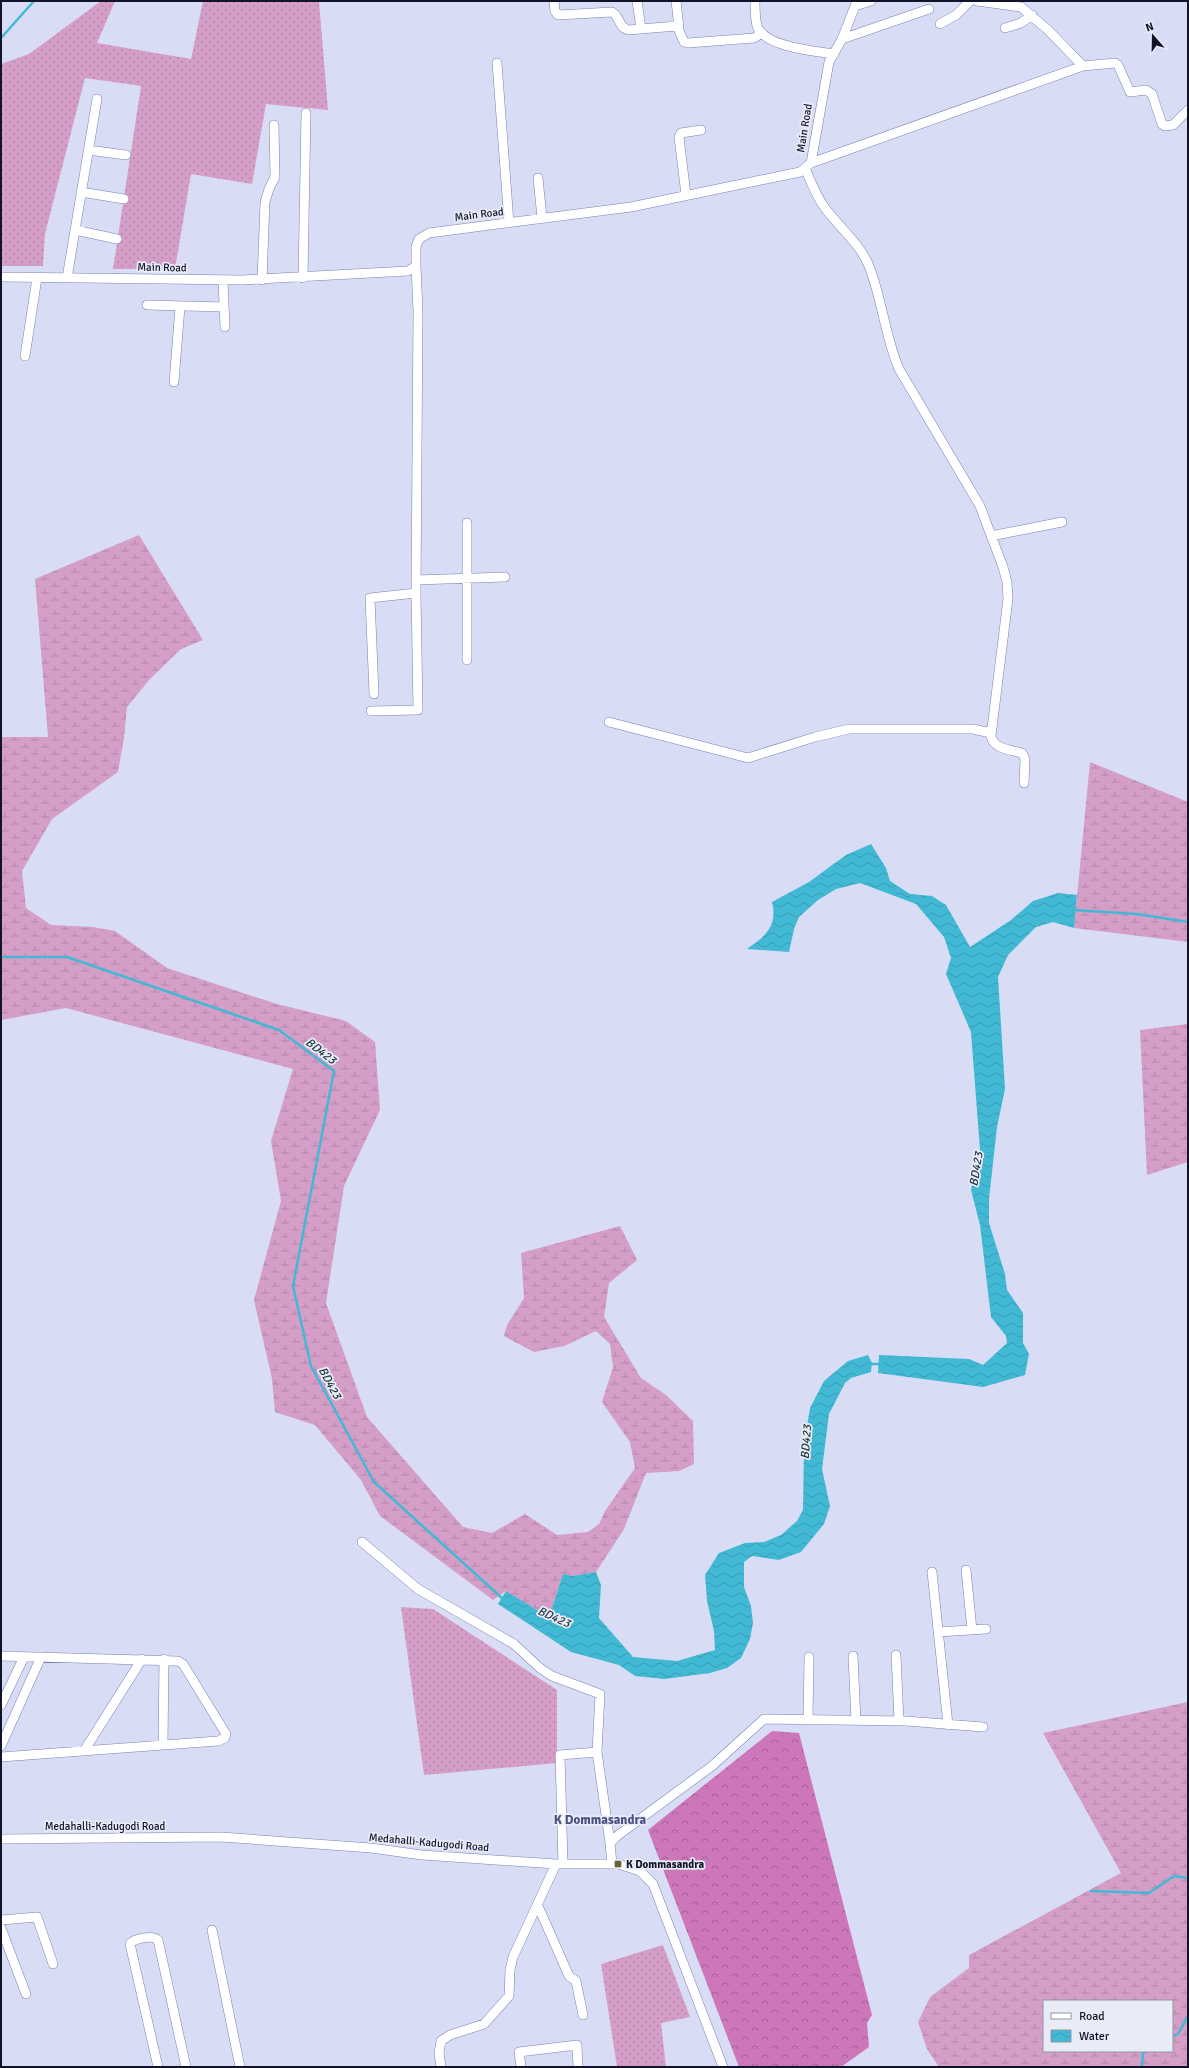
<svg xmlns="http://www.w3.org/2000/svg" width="1189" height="2068" font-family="Signika,sans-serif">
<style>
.grass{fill:url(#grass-dots)}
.forest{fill:url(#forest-crowns)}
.wetland{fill:url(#wetland-marsh);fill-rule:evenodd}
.water{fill:url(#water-waves)}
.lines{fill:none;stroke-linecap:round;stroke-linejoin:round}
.stream{stroke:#42b9d4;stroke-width:2.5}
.minor-casing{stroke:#7881b6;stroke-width:10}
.minor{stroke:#fff;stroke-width:9}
.poi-dot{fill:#6c602d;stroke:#e9ebf7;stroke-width:1.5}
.labels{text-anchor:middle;stroke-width:3.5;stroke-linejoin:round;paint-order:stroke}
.street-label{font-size:11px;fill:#111428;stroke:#e9ebf7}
.poi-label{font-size:11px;font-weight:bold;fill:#111428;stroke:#e9ebf7;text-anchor:start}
.water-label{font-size:12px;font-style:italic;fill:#223c42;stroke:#e9ebf7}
.quarter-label{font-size:13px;font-weight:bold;fill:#4a5282;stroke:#e9ebf7}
</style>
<defs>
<pattern id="grass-dots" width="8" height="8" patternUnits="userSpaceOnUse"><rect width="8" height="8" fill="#d59ec7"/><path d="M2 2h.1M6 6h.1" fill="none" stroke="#b687ab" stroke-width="1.8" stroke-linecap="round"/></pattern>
<pattern id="forest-crowns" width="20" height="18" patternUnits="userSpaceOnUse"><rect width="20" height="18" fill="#ce76ba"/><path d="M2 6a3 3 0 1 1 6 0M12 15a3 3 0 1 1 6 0" fill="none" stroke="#a66097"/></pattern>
<pattern id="wetland-marsh" width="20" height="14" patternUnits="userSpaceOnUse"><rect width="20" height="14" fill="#d59ec7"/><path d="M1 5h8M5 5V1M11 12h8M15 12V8" fill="none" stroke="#b687ab"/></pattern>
<pattern id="water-waves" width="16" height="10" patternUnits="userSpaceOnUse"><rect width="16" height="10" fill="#42b9d4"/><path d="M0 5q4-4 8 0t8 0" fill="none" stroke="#399eb6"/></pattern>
</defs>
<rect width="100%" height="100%" fill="#d8ddf5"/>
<path class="grass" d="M101,1H115L97,43L191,59L203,1H319L328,110L266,104L252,184L191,174L175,269H113L141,86L85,78L45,234L43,266H1V64L29,54Z
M401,1607L433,1609L557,1690V1763L424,1775Z
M663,1945L690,2017L661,2023L666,2067H617L601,1964Z"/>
<path class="forest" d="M772,1731L799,1733L872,2015L867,2023L869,2047L841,2067H739L648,1830Z"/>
<path class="wetland" d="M139,535L203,640L181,649L150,679L127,707L124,738L118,772L52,819L22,871L26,908L51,925L93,927L115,931L167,968L277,1004L346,1021L375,1042L380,1110L344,1186L326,1303L367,1417L463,1527L492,1533L525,1514L557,1535L588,1532L599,1524L605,1511L635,1468L630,1442L602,1402L613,1367L610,1344L596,1331L564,1346L534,1352L504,1336L507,1325L524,1298L521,1253L620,1226L637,1260L609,1283L604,1317L641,1378L666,1395L693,1421L694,1464L679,1471L646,1473L624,1529L596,1572L573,1576L563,1574L549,1617L506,1591L493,1600L380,1516L361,1480L315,1425L275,1412L272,1379L254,1300L281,1201L271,1141L293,1069L66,1008L1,1020V737H48L35,579Z
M1090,762L1188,802V942L1074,928Z
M1188,1024V1162L1147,1175L1140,1030Z
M1188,1702V2067H939L927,2049L918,2022L930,1997L969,1968V1955L1121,1873L1043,1733ZM1044,2001H1172V2051H1044Z"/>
<path class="water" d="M871,844L886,868L890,881L910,894L932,896L946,905L970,947L1011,920L1033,901L1058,893L1077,895L1074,928L1053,922L1036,927L1008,955L998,977L1005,1089L997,1127L989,1199V1223L1005,1274L1007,1290L1023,1313V1343L1029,1354L1025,1375L983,1387L878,1373L879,1355L969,1359L983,1365L1007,1343L1006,1336L991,1317L980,1225L971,1190L980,1150L971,1032L946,974L951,958L944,937L916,904L860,883L836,889L818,900L799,917L794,929L789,952L747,949C765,936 778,927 772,902L809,882L846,855Z
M868,1355L872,1363L871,1372L851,1378L845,1383L829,1414L822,1469L830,1506L824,1524L801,1552L779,1560L752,1556L744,1562V1587L751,1606L753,1623L750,1639L741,1658L727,1668L710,1673L664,1679L635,1676L619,1665L571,1652L498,1604L506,1591L549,1617L563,1574L573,1576L596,1572L601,1585L599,1618L633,1657L677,1661L715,1650L714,1631L707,1601L705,1575L719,1553L745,1543L764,1542L781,1535L797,1521L803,1510L804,1444L810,1408L824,1381L848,1361Z"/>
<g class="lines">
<path class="stream" d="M1,38L34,1
M1073,910L1137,914L1188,922
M1,957H67L279,1030L334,1071L293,1286L311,1366L374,1482L503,1599
M869,1364H882
M1091,1891L1149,1893L1174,1876L1188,1878
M1172,2037L1178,2034L1188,2016
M1142,2067L1143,2053L1147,2051"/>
<defs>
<path id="minor" d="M554,1L555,11L558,15L612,12C620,16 618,27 628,30L677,26L684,42L688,43L754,38L762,33
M637,1L641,29
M676,1L679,28
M755,1C755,9 755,18 757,26C764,47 815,51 834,54
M977,1L1021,7L1048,30L1083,66L1115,63L1118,65L1130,92L1146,90L1152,94L1162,124L1165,126L1173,125L1188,110
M855,6L871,1
M940,24L956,15L970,1
M1005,28L1021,23L1032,15
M842,39L929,9
M497,63L509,223
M88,150L126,155
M811,163L1083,66
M805,168C811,182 816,196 825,208C839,227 861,245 869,266C882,299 885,336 899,369L980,506L1003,567L1007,582L1008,599L991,736C993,749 1011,750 1022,753L1025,759L1024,783
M538,178L542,218
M81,192L124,199
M686,195L679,137L681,133L701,130
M75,230L117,239
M1,277L242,280L408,271L416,266V247L419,239L429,233L631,207L800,172L811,163L829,62L842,39L857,1
M67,278L97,99
M303,278L306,113
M223,280L225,327
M262,280L265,202L269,189L275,177L274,125
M147,305L224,307
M25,356L37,278
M174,382L180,307
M991,536L1062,522
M416,580L505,577
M467,660V523
M374,694L370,598L416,593
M371,711L418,710L416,593L418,312L416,266
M609,722L748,758L815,737L849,729H973L991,733
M362,1542L418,1589L514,1644L541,1669L552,1676L600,1694L597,1752L610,1843
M966,1570L972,1630
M932,1572L948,1725
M938,1632L986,1629
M896,1655L899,1721
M1,1656L178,1661L183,1664L226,1734L225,1738L218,1741L1,1757
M853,1656L856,1721
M1,1705L24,1657
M808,1720L809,1657
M163,1745L164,1659
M1,1746L41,1657
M84,1751L142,1659
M1,1839L221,1837L371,1848L422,1855L556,1864H618L640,1871L653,1884L723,2067
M563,1864L560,1755L597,1752
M612,1864L610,1843L617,1836L712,1766L764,1719L906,1721L983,1727
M538,1906L569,1976L576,1981L583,2015
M1,1920L37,1917L53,1964
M1,1928L26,1994
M212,1930L240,2067
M158,2067L130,1944C134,1938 153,1935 158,1940L186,2067
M441,2067L439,2053L441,2041L450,2035L484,2024L509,1996L510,1970L513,1957L556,1864
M521,2067L519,2052L577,2045L578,2067"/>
</defs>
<use href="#minor" class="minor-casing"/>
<use href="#minor" class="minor"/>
</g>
<rect class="poi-dot" x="614" y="1860" width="8" height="8" rx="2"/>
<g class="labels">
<g class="street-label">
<text transform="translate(804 128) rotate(-81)" y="4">Main Road</text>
<text transform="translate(479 214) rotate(-7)" y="4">Main Road</text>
<text transform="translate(162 267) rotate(1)" y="4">Main Road</text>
<text x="105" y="1830">Medahalli-Kadugodi Road</text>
<text transform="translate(429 1842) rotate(5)" y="4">Medahalli-Kadugodi Road</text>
</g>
<g class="poi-label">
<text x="626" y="1868">K Dommasandra</text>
</g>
<g class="water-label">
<text transform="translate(321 1051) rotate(37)" y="4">BD423</text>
<text transform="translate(976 1169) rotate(-81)" y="4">BD423</text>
<text transform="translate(330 1383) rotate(61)" y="4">BD423</text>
<text transform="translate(806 1442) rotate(-86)" y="4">BD423</text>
<text transform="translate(554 1617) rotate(24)" y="4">BD423</text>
</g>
<g class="quarter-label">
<text x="600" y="1824">K Dommasandra</text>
</g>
</g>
<rect width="1189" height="2068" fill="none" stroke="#111428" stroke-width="4"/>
<rect x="1043" y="2000" width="130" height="52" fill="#e9ebf7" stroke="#9395a4"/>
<rect x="1051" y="2013" width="20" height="6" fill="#ffffff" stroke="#9395a4"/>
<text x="1079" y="2020" font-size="12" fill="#111428">Road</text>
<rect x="1051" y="2030" width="20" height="12" fill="url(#water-waves)" stroke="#9395a4"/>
<text x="1079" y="2040" font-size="12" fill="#111428">Water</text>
<g transform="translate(1153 36) rotate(340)" stroke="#e9ebf7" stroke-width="3" paint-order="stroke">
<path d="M0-3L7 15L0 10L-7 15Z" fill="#111428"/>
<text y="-6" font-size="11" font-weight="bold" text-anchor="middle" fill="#111428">N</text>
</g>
</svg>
